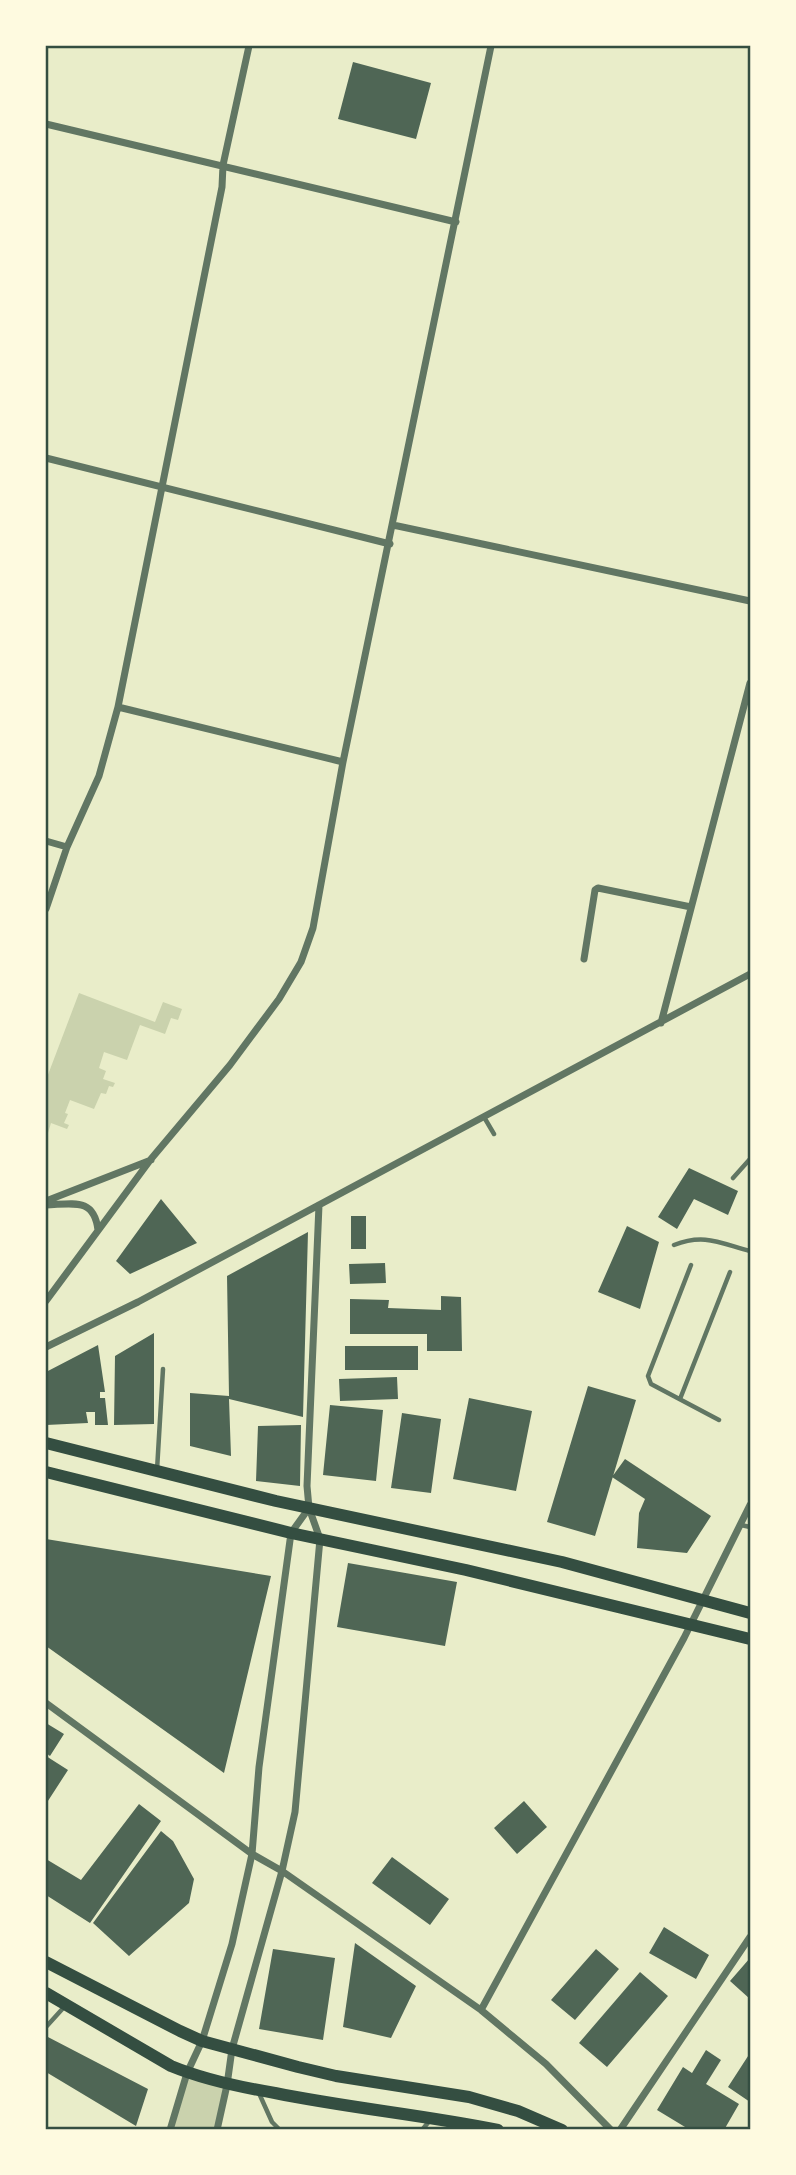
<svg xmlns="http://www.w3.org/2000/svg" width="796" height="2175" font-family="Manrope,sans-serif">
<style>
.green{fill:#cad2ad}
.building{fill:#4f6655}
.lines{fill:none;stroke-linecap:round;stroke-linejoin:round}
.service{stroke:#617663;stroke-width:4.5}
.minor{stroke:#617663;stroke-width:7}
.secondary{stroke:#344e41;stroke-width:12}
.primary{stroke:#344e41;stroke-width:12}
.neatline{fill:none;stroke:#344e41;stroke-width:2.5}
</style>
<rect width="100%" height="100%" fill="#e9edc9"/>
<path class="green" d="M79,993L155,1022L163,1002L182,1009L178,1020L171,1018L165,1034L140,1025L127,1060L104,1052L99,1068L106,1071L103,1079L115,1083L113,1087L109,1086L106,1094L101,1093L94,1109L70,1100L65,1113L68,1114L64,1123L69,1125L67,1129L51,1123L48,1133L46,1132V1080Z
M187,2073L227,2085L217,2129L170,2130Z"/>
<path class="building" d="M353,62L431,83L416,139L338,119Z
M689,1168L738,1191L728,1215L694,1199L677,1229L658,1217Z
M161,1199L197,1243L130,1274L116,1261Z
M351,1216H366V1249H351Z
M627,1226L659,1242L640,1309L598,1292Z
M308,1232L303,1417L229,1399L231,1456L190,1446V1393L229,1396L227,1276Z
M385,1263L386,1283L350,1284L349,1264Z
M441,1296L461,1297L462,1351H427V1334H350V1299L389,1300L388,1308L441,1310Z
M154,1333V1424L114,1425L115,1356Z
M98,1345L105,1392H100V1398H105L108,1425H95V1412H86L88,1423L46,1425V1372Z
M345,1346H418V1370H345Z
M397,1377L398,1399L340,1401L339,1379Z
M588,1386L636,1400L595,1536L547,1522Z
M469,1398L532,1411L516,1491L453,1479Z
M330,1405L383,1410L376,1481L323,1475Z
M402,1413L441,1419L431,1493L391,1488Z
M301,1425L300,1486L256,1481L258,1426Z
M625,1459L711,1516L687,1553L637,1548L639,1513L645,1499L612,1477Z
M46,1539L271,1576L224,1773L46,1646Z
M348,1563L457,1582L445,1646L337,1627Z
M46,1723L64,1734L50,1756L46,1753Z
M46,1756L68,1770L46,1804Z
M524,1801L547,1827L517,1854L494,1828Z
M139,1804L161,1821L90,1923L46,1895V1859L81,1880Z
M161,1831L173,1841L194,1879L189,1903L129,1956L93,1923Z
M392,1857L449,1899L430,1925L372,1883Z
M664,1927L709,1955L696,1979L649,1953Z
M355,1943L416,1986L391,2038L343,2027Z
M273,1949L335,1958L323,2040L259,2029Z
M596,1949L619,1969L575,2020L551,2000Z
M750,1958V1999L730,1981Z
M640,1972L668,1996L607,2067L579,2043Z
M46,2036L148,2089L136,2126L46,2072Z
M706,2050L721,2060L706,2084L739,2104L724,2130H690L657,2110L683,2067L692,2073Z
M750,2053V2102L728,2087Z"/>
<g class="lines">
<path class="service" d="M484,1117L494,1134
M733,1178L750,1159
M674,1245C704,1233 720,1243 750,1251
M691,1265L648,1376L651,1384L719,1420
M680,1399L730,1272
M157,1470L163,1369
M741,1525L750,1527
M46,2027L65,2006
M258,2091L272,2122L280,2130
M422,2130L431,2119"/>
<path class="minor" d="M46,124L456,222
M46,458L390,544
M393,525L750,601
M118,707L343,762
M46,841L67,847
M46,909L67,847L99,776L118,707L222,187L223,165L249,46
M584,959L595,890L598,888L691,907
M661,1023L750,683
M46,1201L151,1160
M46,1205C73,1204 94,1197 98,1230
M46,1301L151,1159L230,1065L279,999L301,962L313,928L343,762L491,46
M46,1347L138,1302L750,974
M46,1703L252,1854L282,1871L481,2010L546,2064L611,2130
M481,2010L684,1638L750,1505
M170,2130L187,2073L202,2041L232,1944L252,1854L259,1767L291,1533L309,1508
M217,2130L227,2085L232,2049L282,1871L295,1812L320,1539L309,1508L307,1486L319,1205
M620,2130L750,1937"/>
<path class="secondary" d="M46,1962L180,2031L202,2041L298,2067L336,2076L469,2097L518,2111L562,2130
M46,1993L171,2066C205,2080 239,2087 275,2093C349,2108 424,2115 498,2130"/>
<path class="primary" d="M46,1443L276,1501L562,1562L750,1613
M46,1472L291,1533L466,1570L750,1639"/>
</g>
<rect width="796" height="2175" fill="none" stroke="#fefae0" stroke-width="94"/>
<rect x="47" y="47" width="702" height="2081" class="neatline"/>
</svg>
